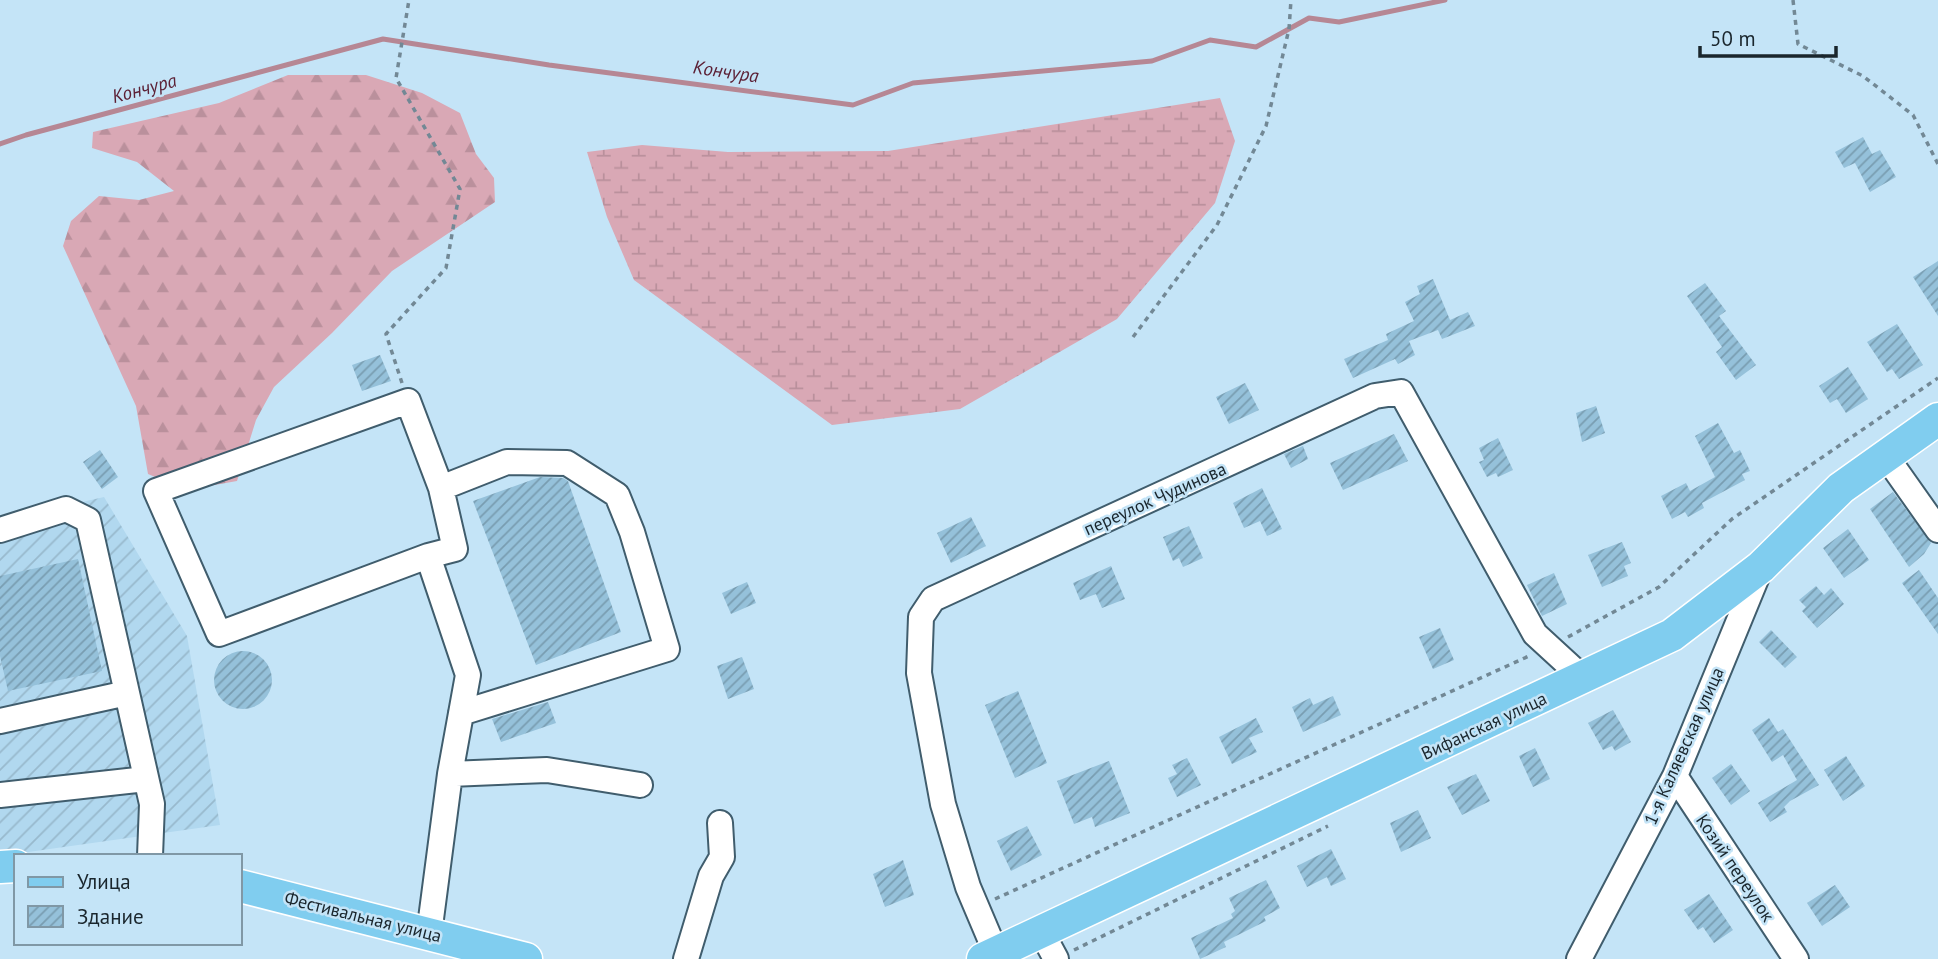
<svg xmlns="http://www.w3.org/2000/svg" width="1938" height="959" font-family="'PT Sans',sans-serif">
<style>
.industrial{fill:url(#industrial-furrows)}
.forest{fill:url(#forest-firs)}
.wetland{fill:url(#wetland-marsh)}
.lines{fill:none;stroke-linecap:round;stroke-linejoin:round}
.stream{stroke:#b68794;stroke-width:5}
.building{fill:url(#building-hatch)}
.minor-casing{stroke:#405d6d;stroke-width:28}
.major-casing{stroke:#fff;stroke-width:35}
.path{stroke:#728895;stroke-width:3.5;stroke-dasharray:5 5;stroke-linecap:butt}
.minor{stroke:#fff;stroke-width:24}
.major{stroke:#80cdef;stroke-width:32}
.labels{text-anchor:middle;stroke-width:5;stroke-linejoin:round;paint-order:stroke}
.street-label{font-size:18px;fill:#1a262d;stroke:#c4e4f7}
.water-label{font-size:19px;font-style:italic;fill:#5c2136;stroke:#c4e4f7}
</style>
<defs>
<pattern id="industrial-furrows" width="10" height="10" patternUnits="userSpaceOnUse" patternTransform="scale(1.75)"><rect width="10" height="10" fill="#b1d8ef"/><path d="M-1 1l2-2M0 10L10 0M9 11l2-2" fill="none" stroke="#98b9cd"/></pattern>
<pattern id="forest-firs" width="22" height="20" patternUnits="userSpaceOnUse" patternTransform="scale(1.75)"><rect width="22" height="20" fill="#d9a8b5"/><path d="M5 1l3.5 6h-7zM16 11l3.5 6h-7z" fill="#ba909c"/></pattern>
<pattern id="wetland-marsh" width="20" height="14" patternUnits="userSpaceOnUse" patternTransform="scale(1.75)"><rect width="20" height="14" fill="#d9a8b5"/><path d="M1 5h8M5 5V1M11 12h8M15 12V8" fill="none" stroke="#ba909c"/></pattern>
<pattern id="building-hatch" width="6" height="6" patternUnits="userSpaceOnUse" patternTransform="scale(1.75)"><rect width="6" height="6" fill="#95c1da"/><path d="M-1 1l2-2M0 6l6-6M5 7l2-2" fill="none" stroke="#799db1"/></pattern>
</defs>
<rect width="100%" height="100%" fill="#c4e4f7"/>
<path class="industrial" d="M104,497L187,636L220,825L0,856V521Z"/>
<path class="forest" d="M288,75H366L422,93L460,113L476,154L494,178L495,202L392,271L332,333L274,387L256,420L237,481L186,490L148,474L136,406L63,246L71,221L99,196L139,200L174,191L137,162L92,148L93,132L219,103Z"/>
<path class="wetland" d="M1220,98L1235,141L1215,203L1117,319L960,409L832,425L634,280L607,217L587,152L642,145L728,152L888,151Z"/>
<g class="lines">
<path class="stream" d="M0,144L26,135L383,39L549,65L853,105L913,83L1152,61L1210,40L1256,47L1309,18L1339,22L1445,0"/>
</g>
<path class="building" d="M1863,137L1872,154L1880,150L1896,177L1870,192L1855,163L1844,168L1835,152Z
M1938,261V316L1913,277Z
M1433,279L1450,320L1468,312L1475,326L1442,339L1438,330L1409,341L1415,355L1398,364L1395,359L1353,378L1344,359L1388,340L1386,334L1414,321L1405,302L1420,294L1417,286Z
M1705,283L1726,311L1719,316L1756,365L1736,380L1716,352L1722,347L1687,296Z
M1897,324L1923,365L1899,379L1892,369L1887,372L1867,342Z
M380,355L391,381L362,391L352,365Z
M1848,367L1868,399L1846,413L1837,399L1830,403L1819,386Z
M1245,383L1259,410L1229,424L1216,397Z
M1596,406L1605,433L1582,442L1576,413Z
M1718,423L1734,453L1740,450L1750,471L1742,474L1745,480L1702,503L1704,508L1688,517L1685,512L1672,519L1661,496L1686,483L1690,491L1715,477L1695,436Z
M1394,434L1408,461L1343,490L1330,463Z
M1498,438L1513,470L1498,477L1496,473L1487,477L1479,462L1484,460L1479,448Z
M1303,446L1308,459L1291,468L1284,454Z
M100,450L118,477L102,489L83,462Z
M540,477L563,478L568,481L621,632L536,665L473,501Z
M1262,488L1282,529L1267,536L1260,521L1244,528L1233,503Z
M1893,492L1931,543L1924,554L1909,567L1870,509Z
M971,517L986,546L951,563L937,533Z
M1189,526L1203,558L1183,567L1179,558L1173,561L1163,537Z
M1848,529L1869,560L1844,578L1823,548Z
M1622,542L1631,563L1624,566L1628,576L1602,587L1588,555Z
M78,559L102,671L8,691L0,656V576Z
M1111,566L1125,599L1102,608L1096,594L1080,600L1073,583Z
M1919,570L1938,598V634L1902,583Z
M1554,573L1567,604L1542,616L1527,585Z
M747,582L756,603L731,614L722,593Z
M1816,586L1824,595L1831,588L1844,604L1817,628L1802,611L1806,607L1799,600Z
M1440,628L1454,660L1433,669L1419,637Z
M1771,630L1797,657L1785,668L1759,642Z
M214 680a29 29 0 1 1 58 0a29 29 0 1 1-58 0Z
M742,657L754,689L728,699L717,666Z
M1018,691L1047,763L1015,778L985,705Z
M1333,696L1341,715L1303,732L1292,707L1310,698L1313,705Z
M548,702L556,723L501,742L492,719Z
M1613,710L1631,742L1615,751L1612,746L1603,750L1588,723Z
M1256,718L1263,732L1249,738L1257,752L1232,764L1219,737Z
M1769,718L1778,732L1783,729L1819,785L1790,801L1784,807L1787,812L1770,822L1758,803L1797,780L1783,755L1772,762L1752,730Z
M1535,748L1550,779L1533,787L1519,756Z
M1846,756L1865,786L1843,801L1824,770Z
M1187,758L1201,785L1177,797L1168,778L1177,774L1172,765Z
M1109,761L1130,813L1095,827L1092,817L1074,824L1057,781Z
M1731,764L1750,791L1731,805L1712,778Z
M1476,774L1490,801L1462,815L1447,787Z
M1418,810L1431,838L1401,852L1390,823Z
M1027,826L1042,855L1011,871L997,841Z
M1331,849L1346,879L1331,886L1327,877L1307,887L1297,866Z
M903,860L914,895L885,907L873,874Z
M1266,880L1280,908L1264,917L1266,921L1224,942L1226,947L1200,959L1191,938L1233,918L1231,914L1235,911L1229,898Z
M1835,885L1850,907L1822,926L1807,903Z
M1709,894L1733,930L1714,943L1703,927L1698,930L1684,910Z"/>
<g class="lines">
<defs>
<path id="minor" d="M1885,455L1938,530
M441,488L507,462L567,463L617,495L632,532L667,649L461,713
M0,530L66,509L88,520L152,804L150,856
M428,556L455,549L441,488L408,401L156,491L219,634L428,556L468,675L450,774
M0,721L127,693
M1675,776L1796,959
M0,795L146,779
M1042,933L1056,959
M429,934L450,774L547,770L640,785
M996,953L968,887L943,804L919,673L921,617L933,599L1375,396L1401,392L1535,634L1584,679
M686,959L711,876L722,857L720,823
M1579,959L1675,776L1761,567"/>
<path id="major" d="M0,867L16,866
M240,886L526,959
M983,959L1672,635L1761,567L1841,488L1938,419"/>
</defs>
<use href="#minor" class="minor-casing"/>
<use href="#major" class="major-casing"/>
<path class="path" d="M1793,0L1798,44L1863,76L1913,115L1938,164
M1133,337L1217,225L1266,126L1289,29L1291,0
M402,383L386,334L446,268L460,189L396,78L409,0
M1568,637L1659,587L1732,519L1938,378
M995,899L1529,656
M1074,950L1328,826"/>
<use href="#minor" class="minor"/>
<use href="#major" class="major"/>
</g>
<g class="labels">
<g class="street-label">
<text transform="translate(1155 499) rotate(-24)" y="6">переулок Чудинова</text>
<text transform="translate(1484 726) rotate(-25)" y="6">Вифанская улица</text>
<text transform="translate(1684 746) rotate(-66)" y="6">1-я Каляевская улица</text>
<text transform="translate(1735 868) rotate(56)" y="6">Козий переулок</text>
<text transform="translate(363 917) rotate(14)" y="6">Фестивальная улица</text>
</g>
<g class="water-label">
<text transform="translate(726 71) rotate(8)" y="7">Кончура</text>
<text transform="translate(144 88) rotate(-15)" y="7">Кончура</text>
</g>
</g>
<rect x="14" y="854" width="228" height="91" fill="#c4e4f7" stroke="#8098a6" stroke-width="2"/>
<rect x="28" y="877" width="35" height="10" fill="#80cdef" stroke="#8098a6" stroke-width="2"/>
<text x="77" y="889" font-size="21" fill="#1a262d">Улица</text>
<rect x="28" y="906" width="35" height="21" fill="url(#building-hatch)" stroke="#8098a6" stroke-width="2"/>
<text x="77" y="924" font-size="21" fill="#1a262d">Здание</text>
<path d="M1700 46v10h136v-10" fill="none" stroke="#1a262d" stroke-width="3.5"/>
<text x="1710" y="46" font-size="21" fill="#1a262d" stroke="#c4e4f7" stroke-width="5" paint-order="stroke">50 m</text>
</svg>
